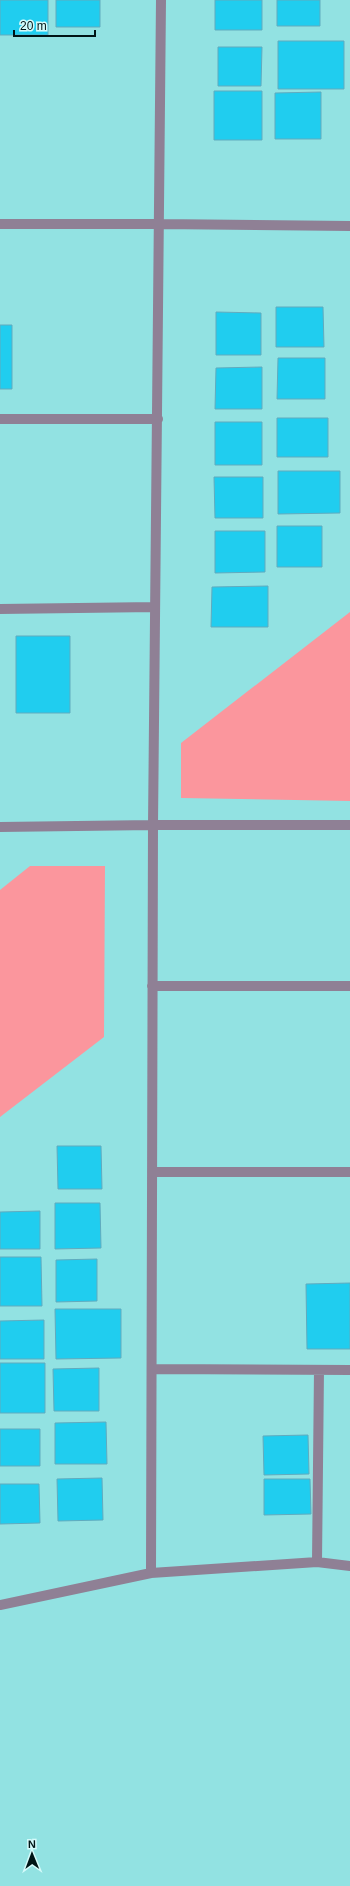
<svg xmlns="http://www.w3.org/2000/svg" width="350" height="1886" font-family="Arial,sans-serif">
<style>
.green{fill:#fb969d}
.building{fill:#20cdef;stroke:#61abbe}
.lines{fill:none;stroke-linecap:round;stroke-linejoin:round}
.street{stroke:#8f8095;stroke-width:10}
</style>
<rect width="100%" height="100%" fill="#92e2e2"/>
<path class="green" d="M350,612V801L181,798V743Z
M30,866H105L104,1037L0,1117V890Z"/>
<path class="building" d="M0,0H48V35H0Z
M56,0H100V27H56Z
M215,0H262V30H215Z
M277,0H320V26H277Z
M278,41H344V89H278Z
M218,47H262L261,86H218Z
M214,91H262V140H214Z
M321,92V139H275V93Z
M276,307H323L324,347H276Z
M216,312L261,313V355H216Z
M0,325H12V389H0Z
M278,358H325V399H277Z
M262,367V409H215L216,368Z
M277,418H328V457H277Z
M215,422H262V465H215Z
M278,471H340V513L278,514Z
M214,477H263V518H215Z
M277,526H322V567H277Z
M215,531H265V572L215,573Z
M268,586V627H211L212,587Z
M16,636H70V713H16Z
M57,1146H101L102,1189H58Z
M55,1203H100L101,1248L55,1249Z
M40,1211V1249H0V1212Z
M0,1257H41L42,1306H0Z
M97,1259V1301L56,1302V1260Z
M350,1283V1349H307L306,1284Z
M55,1309H121V1358L56,1359Z
M44,1320V1359H0V1321Z
M0,1363H45V1413H0Z
M99,1368V1411H54L53,1369Z
M106,1422L107,1464H55V1423Z
M0,1429H40V1466H0Z
M308,1435L309,1474L264,1475L263,1436Z
M102,1478L103,1520L58,1521L57,1479Z
M264,1479H310L311,1514L264,1515Z
M0,1484H39L40,1523L0,1524Z"/>
<g class="lines">
<path class="street" d="M0,224H160L350,226
M0,419H158
M0,609L155,607
M0,827L153,825H350
M152,986H350
M152,1172H350
M152,1369L350,1370
M317,1562L319,1370
M151,1573L153,825L161,0
M0,1605L151,1573L317,1562L350,1566"/>
</g>
<g transform="translate(32 1854) rotate(359)" stroke="#d5fbfb" stroke-width="3" paint-order="stroke">
<path d="M0-3L7 15L0 10L-7 15Z" fill="#001516"/>
<text y="-6" font-size="11" font-weight="bold" text-anchor="middle" fill="#001516">N</text>
</g>
<path d="M14 30v6h81v-6" fill="none" stroke="#001516" stroke-width="2"/>
<text x="20" y="30" font-size="12" fill="#001516" stroke="#d5fbfb" stroke-width="3" paint-order="stroke">20 m</text>
</svg>
